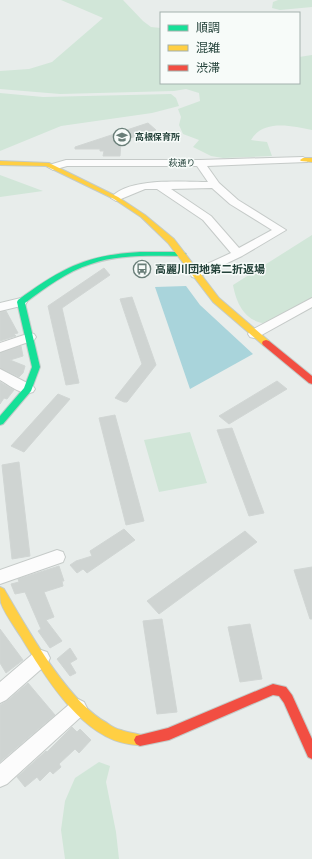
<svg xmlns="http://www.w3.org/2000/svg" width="312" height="859" font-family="Poppins,'Noto Sans JP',sans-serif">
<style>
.green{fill:#d1e6d8}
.water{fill:#a9d4db}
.building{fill:#cfd4d2;stroke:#d1d6d4}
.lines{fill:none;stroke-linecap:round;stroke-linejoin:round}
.street-casing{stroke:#c5cac8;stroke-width:2}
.fast-casing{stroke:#c3cbc8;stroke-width:2}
.slow-casing{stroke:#c3cbc8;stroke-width:2}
.jam-casing{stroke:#c3cbc8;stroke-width:2}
.street{fill:#fcfcfc;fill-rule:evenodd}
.fast{fill:#16e098;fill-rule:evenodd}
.slow{fill:#ffcf43;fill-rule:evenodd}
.jam{fill:#f24e42;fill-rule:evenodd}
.labels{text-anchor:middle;stroke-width:3;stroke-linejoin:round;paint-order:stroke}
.far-poi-label{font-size:9px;font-weight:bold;fill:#24423a;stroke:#f7fbf9;text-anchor:start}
.far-street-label{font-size:9px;fill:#24423a;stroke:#f7fbf9}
.poi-label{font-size:11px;font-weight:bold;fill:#24423a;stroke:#f7fbf9;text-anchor:start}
</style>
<rect width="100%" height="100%" fill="#e8edeb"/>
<path class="green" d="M61,0H123L143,21L151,27L161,28V83H299V57L312,55V130C292,126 263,119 251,140L267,142L272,156L223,158L211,156L193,147L199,140L183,134L179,125L181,117L178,109L200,101L199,93L186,89L174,91L60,94L0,89V71L29,69L52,62L103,18Z
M278,0H312V7L280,10L272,8L273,2Z
M0,93L43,97L171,94L176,98L179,106L152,113L61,126L0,151Z
M0,175L43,191L0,197Z
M312,235V300L263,323C244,320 236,302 233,285Z
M190,432L207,483L159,492L144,440Z
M99,762L110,766L106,782L116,832L119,859H65L61,830L65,801L75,778Z"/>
<path class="water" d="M186,286L200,305L253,354L190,389L155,287Z"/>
<path class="building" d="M148,123L156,130L121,141L120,156H103L104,151H100V149H75V147Z
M104,268L110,275L62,308L79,383L66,385L48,306Z
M132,297L156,365L127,402H124L115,398L142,364L120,299Z
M6,311L18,333L14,334L16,336L0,341V312Z
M21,346L23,356L10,360L25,366L23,373L19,377L0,368V353Z
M277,381L287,389L229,424L219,416Z
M0,382L14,390L7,399L4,398L0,404Z
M58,394L70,399L24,452L11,446Z
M115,415L144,521L126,525L99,418Z
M232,428L264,513L249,516L217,430Z
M19,462L30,556L12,559L2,465Z
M124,529L135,540L87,573L83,569L77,573L70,565L76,561L92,556L90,551Z
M245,531L257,542L159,614L147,601Z
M59,566L64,581H62L63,586L44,592L54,617L46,620L62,641L50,648L38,631L41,629L25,592L15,594L11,584L19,582L18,579Z
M312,567V619H310L294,570Z
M162,619L177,712L157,714L143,621Z
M250,624L262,679L240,682L228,627Z
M0,629L23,660L6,673L0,663Z
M70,648L77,659L70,663L76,673L70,676L57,659Z
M28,683L55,715L0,762V705L7,701Z
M72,727L77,732L80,729L91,740L79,753L75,749L59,764L61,767L53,774L50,771L40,781L37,777L25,787L17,777L46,751L47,752Z"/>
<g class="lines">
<defs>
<path id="street" d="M303,157L308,160L307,162L207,166L219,183L238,200L286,230L242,256L196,278L192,277L190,274L192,271L231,253L203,220L157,189H145L116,201L111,198C127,177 183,182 208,182L197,166H67L53,170L48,167L49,165L66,160H200ZM212,188L230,204L272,230L239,248L211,216L171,189Z
M21,298L25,299L27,302L25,305L0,311V303Z
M312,298V307L258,337L254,338L250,337L248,334L250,331Z
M30,333L34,334L36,337L34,340L0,352V343Z
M0,369L33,386L35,389L33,392C22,396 9,385 0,380Z
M57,550L63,552L65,557L63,562L0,584V570Z
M41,650L47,652L50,658L47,664L6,700L0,703V682L35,652Z
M78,699L84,702L87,708L84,714L7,784L0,787V764L72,702Z"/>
<path id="fast" d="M140,252H182L186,254L182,256C152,256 119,254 91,264C66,272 45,288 25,303L40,367L31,391L3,424L0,425V416L24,388L32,367L17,302L18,300C62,268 86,255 140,252Z"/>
<path id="slow" d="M303,158H312V162L301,161L300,160Z
M0,161L49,163L118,197L145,215L174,239L219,298L269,341L270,343L269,345H263L213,302L168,243L141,217L114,199L46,166L0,165Z
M0,587L4,589C27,628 67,701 107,723C111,726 116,729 121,730C128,733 137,733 144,736L146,740L144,744C139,746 135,745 129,744C81,737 44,675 21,637C14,626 5,614 1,603C0,598 0,592 0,587Z"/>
<path id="jam" d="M266,340L269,341L312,376V384L309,383L263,345L262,343L263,341Z
M273,684L286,687L292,695L312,739V759L308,757L284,703L279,696L273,695L169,740L140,746L136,744L134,740L136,736L168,728Z"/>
</defs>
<use href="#street" class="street-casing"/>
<use href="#fast" class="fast-casing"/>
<use href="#slow" class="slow-casing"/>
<use href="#jam" class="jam-casing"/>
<use href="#street" class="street"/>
<use href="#fast" class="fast"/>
<use href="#slow" class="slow"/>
<use href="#jam" class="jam"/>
</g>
<defs>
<symbol id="school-ring" viewBox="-11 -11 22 22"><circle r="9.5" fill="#f7fbf9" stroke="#697e78" stroke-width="1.5"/><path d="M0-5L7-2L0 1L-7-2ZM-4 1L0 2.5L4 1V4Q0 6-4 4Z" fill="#697e78"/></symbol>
<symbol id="bus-ring" viewBox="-11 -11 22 22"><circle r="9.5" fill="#f7fbf9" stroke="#697e78" stroke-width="1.5"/><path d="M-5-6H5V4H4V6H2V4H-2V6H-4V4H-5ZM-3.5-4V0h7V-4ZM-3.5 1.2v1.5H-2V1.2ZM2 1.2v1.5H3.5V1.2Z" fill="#697e78"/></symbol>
</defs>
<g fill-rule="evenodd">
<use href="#school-ring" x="112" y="127" width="20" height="20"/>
<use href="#bus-ring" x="132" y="259" width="20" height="20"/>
</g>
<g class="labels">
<g class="far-poi-label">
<text x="135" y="140">高根保育所</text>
</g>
<g class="far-street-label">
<text x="182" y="166">萩通り</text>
</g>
<g class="poi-label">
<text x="155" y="273">高麗川団地第二折返場</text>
</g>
</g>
<rect x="160" y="12" width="140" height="72" fill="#f7fbf9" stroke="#a3b1ad"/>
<rect x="168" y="25" width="20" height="6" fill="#16e098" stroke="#a3b1ad"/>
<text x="196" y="32" font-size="12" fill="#24423a">順調</text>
<rect x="168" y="45" width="20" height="6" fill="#ffcf43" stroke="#a3b1ad"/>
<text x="196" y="52" font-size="12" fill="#24423a">混雑</text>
<rect x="168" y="65" width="20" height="6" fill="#f24e42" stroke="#a3b1ad"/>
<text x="196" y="72" font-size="12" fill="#24423a">渋滞</text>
</svg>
